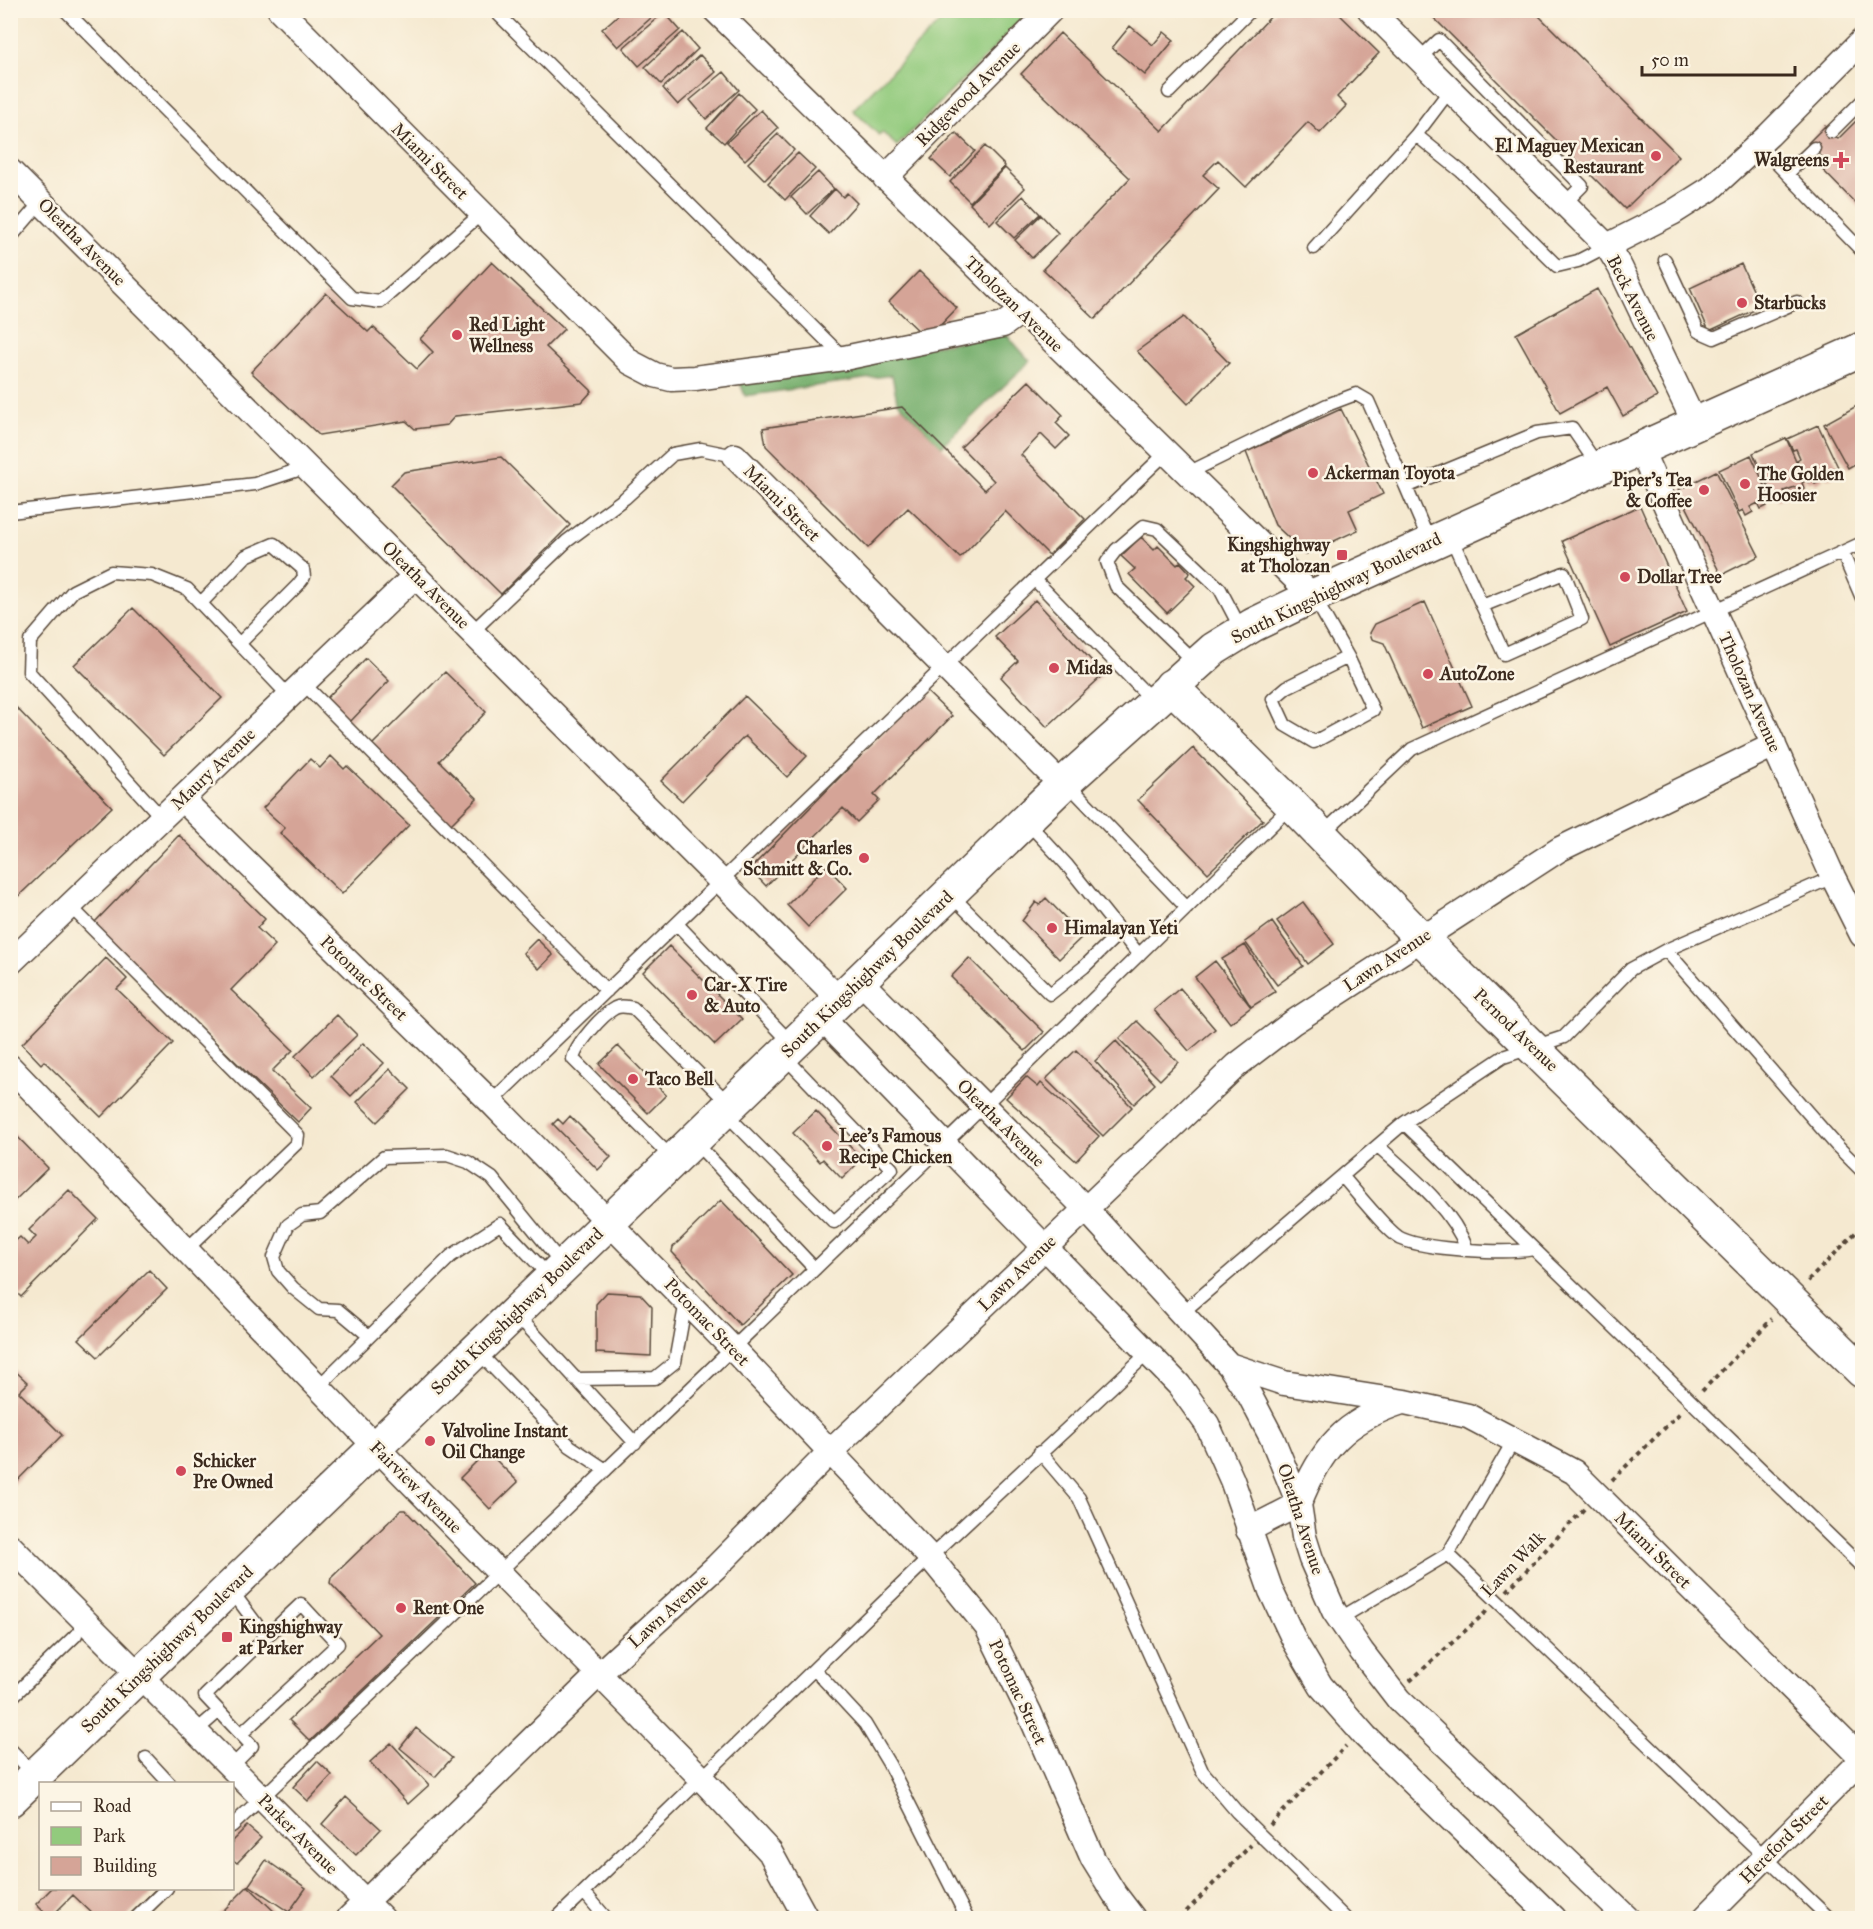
<svg xmlns="http://www.w3.org/2000/svg" width="1873" height="1929" font-family="'IM FELL Great Primer',serif">
<style>
.green{fill:#92ca7d;stroke:#667a4e;stroke-width:1.5}
.forest{fill:#75ae6c;stroke:#586c45;stroke-width:1.5}
.building{fill:#d5a497}
.lines{fill:none;stroke-linecap:round;stroke-linejoin:round}
.lane-casing{stroke:#574739;stroke-width:15}
.street-casing{stroke:#574739;stroke-width:27}
.secondary-casing{stroke:#574739;stroke-width:36}
.primary-casing{stroke:#574739;stroke-width:36}
.path{stroke:#574739;stroke-width:4;stroke-dasharray:4.5 4.5;stroke-linecap:butt}
.lane{stroke:#fff;stroke-width:12}
.street{stroke:#fff;stroke-width:24}
.secondary{stroke:#fff;stroke-width:33}
.primary{stroke:#fff;stroke-width:33}
.poi-dot{fill:#d1495b;stroke:#fcf5e5;stroke-width:2}
.labels{text-anchor:middle;stroke-width:5;stroke-linejoin:round;paint-order:stroke}
.street-label{font-size:18px;fill:#3b2a1e;stroke:#fcf5e5}
.poi-label{font-size:18px;font-weight:bold;fill:#3b2a1e;stroke:#fcf5e5;text-anchor:start}
</style>
<rect width="100%" height="100%" fill="#fcf5e5"/>
<filter id="ink" filterUnits="userSpaceOnUse"><feTurbulence type="fractalNoise" baseFrequency=".0167" numOctaves="2"/><feDisplacementMap in="SourceGraphic" scale="12" xChannelSelector="R" yChannelSelector="G"/><feConvolveMatrix kernelMatrix="1 2 1 2 8 2 1 2 1" color-interpolation-filters="sRGB"/></filter>
<filter id="wash" filterUnits="userSpaceOnUse"><feTurbulence type="fractalNoise" baseFrequency=".008" numOctaves="4" result="noise"/><feDisplacementMap in="SourceGraphic" scale="24" xChannelSelector="R" yChannelSelector="G"/><feGaussianBlur stdDeviation="1.35" result="paint"/><feColorMatrix in="noise" values="0 0 0 0 0 0 0 0 0 0 0 0 0 0 0 0 0 1.4 0 .05"/><feComposite in="paint" operator="in"/></filter>
<g filter="url(#wash)">
<rect width="100%" height="100%" fill="#f5e9d0"/>
<path class="green" d="M951,11H1031L897,146L882,132L879,135L853,110Z"/>
<path class="forest" d="M1006,334L1030,361L941,447L897,401L892,375L745,396L738,377Z"/>
<g id="blocks">
<path class="building" d="M624,10H660L618,47L602,29Z
M1277,10H1335L1379,53L1337,97L1346,106L1320,133L1308,122L1246,187L1218,160L1203,175L1219,189L1095,319L1043,269L1130,178L1021,74L1060,33L1162,131Z
M1426,10H1533L1679,156L1625,209Z
M664,12L680,30L639,66L623,48Z
M1130,26L1153,45L1164,32L1174,40L1145,75L1112,48Z
M683,32L698,49L661,84L645,67Z
M700,55L716,72L678,105L663,88Z
M724,72L739,90L706,119L690,100Z
M739,93L755,109L724,143L707,128Z
M761,110L778,128L745,160L727,142Z
M1862,115V210L1816,163L1822,157L1808,143L1825,126L1838,139Z
M956,133L975,151L950,177L931,159Z
M778,134L794,150L765,180L748,163Z
M985,146L1005,166L970,202L950,182Z
M798,153L815,169L785,200L768,183Z
M1005,168L1025,188L990,224L970,204Z
M818,172L834,189L807,214L791,197Z
M835,189L843,197L847,193L857,203L829,234L810,216Z
M1023,196L1040,214L1014,238L997,221Z
M1041,215L1058,233L1032,258L1015,240Z
M492,262L564,329L546,347L592,391L582,402L455,416L447,425L415,429L406,421L319,435L251,372L326,293L368,332L373,327L417,369L433,352L420,339Z
M1741,264L1761,307L1709,331L1690,288Z
M919,271L957,308L927,339L889,302Z
M1597,289L1657,397L1623,416L1607,387L1560,413L1516,334Z
M1184,317L1229,363L1188,404L1137,351Z
M1029,381L1063,415L1056,423L1069,436L1056,449L1041,434L1021,455L1085,519L1049,555L1005,511L960,558L908,508L868,548L766,446L763,428L902,407L985,490L994,481L961,447Z
M1862,403V465L1860,461L1848,468L1824,424Z
M1341,409L1383,494L1349,510L1358,530L1306,554L1275,525L1246,452Z
M1818,425L1838,467L1833,469L1836,475L1827,479L1825,474L1821,475L1823,480L1815,484L1813,480L1808,482L1797,460L1800,458L1796,449L1793,450L1787,439Z
M1786,438L1805,481L1802,483L1804,488L1797,491L1795,487L1784,491L1787,496L1778,500L1776,496L1773,497L1753,453Z
M1751,455L1770,497L1765,500L1767,506L1761,509L1758,503L1750,507L1753,512L1746,516L1743,510L1739,512L1719,470Z
M501,457L570,525L501,594L391,485L404,472Z
M1716,471L1759,556L1721,575L1678,490Z
M1640,506L1687,612L1610,647L1562,541Z
M1141,537L1154,550L1158,546L1177,565L1180,562L1190,573L1186,577L1195,586L1167,613L1129,574L1135,569L1121,556Z
M1035,600L1104,674L1047,727L1001,677L1018,661L995,637Z
M1425,602L1472,706L1422,728L1384,643L1372,639L1370,633L1375,624Z
M133,608L222,698L164,755L74,665Z
M366,658L389,681L350,722L326,699Z
M445,672L486,712L439,761L477,798L450,825L370,747Z
M925,690L952,716L874,795L879,800L857,822L843,808L766,886L750,869Z
M745,696L807,756L787,777L745,736L682,801L661,781Z
M10,701L112,807L10,904Z
M1193,748L1263,820L1208,873L1138,800Z
M331,756L344,769L347,766L409,825L342,894L280,833L285,828L263,808L310,759L320,768Z
M179,835L265,919L257,928L275,945L231,990L293,1050L272,1071L311,1108L298,1122L93,924Z
M826,866L847,888L808,927L787,905Z
M1046,898L1083,936L1059,959L1022,921L1036,902L1039,905Z
M1303,902L1334,944L1308,964L1277,921Z
M1272,922L1303,966L1277,985L1245,942Z
M537,939L553,955L539,969L523,953Z
M1245,945L1275,992L1251,1007L1222,959Z
M669,946L742,1019L715,1045L643,972Z
M106,958L127,979L117,989L173,1043L101,1117L44,1061L41,1064L22,1044Z
M969,958L1044,1032L1025,1051L951,977Z
M1215,961L1251,1007L1230,1023L1195,977Z
M1180,988L1215,1029L1189,1051L1154,1010Z
M337,1015L357,1035L314,1076L295,1056Z
M1137,1021L1178,1062L1160,1080L1119,1039Z
M1116,1041L1155,1084L1134,1104L1095,1061Z
M363,1043L384,1063L351,1096L331,1076Z
M618,1046L666,1095L648,1113L599,1064Z
M1076,1050L1132,1107L1103,1136L1046,1079Z
M390,1069L410,1089L377,1122L357,1102Z
M1026,1077L1038,1087L1041,1083L1099,1136L1076,1161L1006,1098Z
M816,1111L862,1159L842,1179L823,1159L820,1162L793,1133Z
M570,1116L611,1157L598,1170L553,1124L558,1119L563,1124Z
M10,1129L48,1168L10,1205Z
M69,1190L98,1219L21,1297L10,1286V1246L20,1237L28,1245L36,1237L29,1230Z
M721,1200L792,1275L740,1325L672,1252L673,1247Z
M149,1270L167,1289L98,1357L79,1339Z
M607,1292L640,1294L652,1307L651,1356L596,1353V1304Z
M10,1366L28,1383L19,1392L62,1435L10,1488Z
M487,1451L518,1482L490,1509L460,1478Z
M401,1510H405L475,1583L310,1741L289,1720L379,1634L330,1583L331,1578Z
M416,1728L452,1758L435,1777L400,1748Z
M391,1743L429,1785L408,1804L370,1762Z
M317,1761L332,1775L308,1801L293,1787Z
M346,1797L381,1829L356,1855L322,1824Z
M247,1826L261,1838L237,1863L232,1859V1841Z
M266,1860L306,1888L289,1912L249,1885Z
M248,1886L281,1918H214L224,1910Z
M52,1888H157L126,1918H97L73,1895L50,1918L36,1904Z"/>
</g>
</g>
<g filter="url(#ink)">
<use href="#blocks" fill-opacity="0" stroke="#574739" stroke-width="1.5"/>
<g class="lines">
<defs>
<path id="lane" d="M65,10L352,298L380,302L482,213
M494,10L844,358
M1419,59L1439,40L1582,186L1565,203
M1169,92L1251,10
M1831,132L1862,101
M1416,135L1450,90
M1759,145L1862,251
M1787,174L1814,148
M10,238L41,202
M1314,248L1416,135L1462,172L1557,266L1578,261L1607,246
M1665,260L1698,331L1714,338L1797,302
M1188,473L1327,405L1356,394L1368,401L1406,487
M10,512L255,484L307,467
M1450,535L1504,654L1582,619L1564,573L1482,606
M1430,543L1406,487L1537,433L1572,428L1598,466
M1842,552L1862,598
M1035,580L1153,701
M1314,597L1348,657L1373,710L1314,742L1285,725L1273,699L1287,687L1348,657
M201,603L246,556L274,544L303,569L304,577L298,585L240,643
M473,631L567,541L625,498L673,454L701,449L735,456
M1196,663L1116,586L1107,562L1116,550L1144,526L1157,529L1220,589L1242,631
M303,683L607,991
M1067,783L1187,908
M162,818L29,672L30,641L73,591L111,572L152,575L187,589L289,696
M1026,821L1066,864L1139,955
M1322,834L1412,749L1862,543
M951,895L1050,994L1084,967L1120,932
M70,906L298,1135L297,1143L186,1250
M677,924L793,1045
M1666,950L1837,1146L1862,1171
M491,1102L1166,453
M725,1113L834,1222L892,1169L783,1055
M1404,1123L1862,1567
M694,1141L815,1269
M1378,1146C1410,1175 1451,1207 1467,1249
M672,1158L573,1059C576,1045 602,1015 615,1008C621,1005 627,1007 633,1008L730,1105
M1342,1176C1353,1188 1390,1235 1402,1239C1427,1250 1507,1254 1534,1249
M1183,1312L1404,1123L1503,1057L1564,1037L1631,969L1666,950L1833,877
M516,1314L635,1443
M369,1336L338,1310L319,1309L293,1288L278,1271L274,1257L288,1225L302,1215L320,1213L384,1157L447,1155L468,1162L492,1178L563,1265
M477,1351L570,1446L606,1470
M575,1379L655,1378L675,1362L686,1301
M318,1387L451,1256L500,1224L550,1277
M1040,1452L1079,1498L1202,1771L1237,1812L1345,1918
M1448,1554L1829,1918
M231,1590L266,1637L301,1604L338,1644L241,1734
M1339,1619L1448,1554L1514,1440
M815,1670L865,1724L889,1764L967,1918
M10,1699L76,1635
M196,1731L219,1711
M10,1749L34,1774
M146,1758L170,1784
M231,1767L252,1746L205,1696L266,1637
M232,1826C588,1489 941,1149 1291,806
M584,1892L606,1918
M136,1918L167,1888
M557,1918L930,1557L1149,1352"/>
<path id="street" d="M280,10L630,362L655,375L671,379L695,378L844,358L1003,325L1022,311
M715,10L1313,596
M1370,10L1607,246L1620,267L1695,424
M10,171L840,1000
M885,178L1051,10
M1607,246L1672,213L1710,189L1769,135L1862,41
M1640,448L1833,877L1862,935
M735,456L1062,785
M182,799L491,1102L732,1348L930,1557L987,1627L1029,1712L1093,1859L1114,1893L1133,1918
M10,963L416,575
M860,981L1084,1207L1229,1365L1250,1396L1272,1438L1299,1504L1304,1537L1311,1559L1334,1611L1362,1652L1399,1700L1627,1918
M822,1018L1179,1385L1207,1424L1232,1480L1271,1591L1295,1642L1321,1686L1365,1736L1553,1918
M10,1067L376,1447L701,1778L770,1852L806,1918
M1229,1365L1284,1383L1405,1402L1468,1416L1574,1472L1862,1758
M1248,1530L1299,1504C1321,1448 1344,1421 1402,1402
M10,1546L382,1918
M349,1918L599,1674L717,1566L830,1452L1237,1065L1292,1023L1560,849L1774,745
M1705,1918L1862,1760"/>
<path id="secondary" d="M1171,686L1292,805L1421,938L1862,1371"/>
<path id="primary" d="M10,1800L1062,785L1214,649L1253,625L1313,596L1862,349"/>
</defs>
<use href="#lane" class="lane-casing"/>
<use href="#street" class="street-casing"/>
<use href="#secondary" class="secondary-casing"/>
<use href="#primary" class="primary-casing"/>
<path class="path" d="M1808,1281L1862,1226
M1702,1391L1772,1319
M1612,1480L1682,1411
M1507,1591L1584,1509
M1410,1681L1487,1611
M1270,1825L1346,1746
M1180,1918L1251,1845"/>
<use href="#lane" class="lane"/>
<use href="#street" class="street"/>
<use href="#secondary" class="secondary"/>
<use href="#primary" class="primary"/>
</g>
</g>
<g class="poi-dot">
<circle cx="1656" cy="156" r="6"/>
<path d="M1838 151h6v6h6v6h-6v6h-6v-6h-6v-6h6z"/>
<circle cx="1742" cy="303" r="6"/>
<circle cx="457" cy="335" r="6"/>
<circle cx="1313" cy="473" r="6"/>
<circle cx="1745" cy="484" r="6"/>
<circle cx="1704" cy="490" r="6"/>
<rect x="1336" y="549" width="12" height="12" rx="3"/>
<circle cx="1625" cy="577" r="6"/>
<circle cx="1054" cy="668" r="6"/>
<circle cx="1428" cy="674" r="6"/>
<circle cx="864" cy="858" r="6"/>
<circle cx="1052" cy="928" r="6"/>
<circle cx="692" cy="995" r="6"/>
<circle cx="633" cy="1079" r="6"/>
<circle cx="827" cy="1146" r="6"/>
<circle cx="430" cy="1441" r="6"/>
<circle cx="181" cy="1471" r="6"/>
<circle cx="401" cy="1608" r="6"/>
<rect x="221" y="1631" width="12" height="12" rx="3"/>
</g>
<g class="labels">
<g class="street-label">
<text transform="translate(968 94) rotate(-45)" y="6">Ridgewood Avenue</text>
<text transform="translate(430 161) rotate(45)" y="6">Miami Street</text>
<text transform="translate(82 242) rotate(45)" y="6">Oleatha Avenue</text>
<text transform="translate(1633 298) rotate(63)" y="6">Beck Avenue</text>
<text transform="translate(1014 304) rotate(44)" y="6">Tholozan Avenue</text>
<text transform="translate(782 503) rotate(45)" y="6">Miami Street</text>
<text transform="translate(426 585) rotate(45)" y="6">Oleatha Avenue</text>
<text transform="translate(1336 588) rotate(-26)" y="6">South Kingshighway Boulevard</text>
<text transform="translate(1750 692) rotate(66)" y="6">Tholozan Avenue</text>
<text transform="translate(213 769) rotate(-44)" y="6">Maury Avenue</text>
<text transform="translate(1387 960) rotate(-33)" y="6">Lawn Avenue</text>
<text transform="translate(867 974) rotate(-44)" y="6">South Kingshighway Boulevard</text>
<text transform="translate(364 978) rotate(44)" y="6">Potomac Street</text>
<text transform="translate(1516 1030) rotate(44)" y="6">Pernod Avenue</text>
<text transform="translate(1001 1123) rotate(45)" y="6">Oleatha Avenue</text>
<text transform="translate(1017 1273) rotate(-44)" y="6">Lawn Avenue</text>
<text transform="translate(517 1311) rotate(-44)" y="6">South Kingshighway Boulevard</text>
<text transform="translate(707 1322) rotate(46)" y="6">Potomac Street</text>
<text transform="translate(416 1487) rotate(45)" y="6">Fairview Avenue</text>
<text transform="translate(1301 1519) rotate(72)" y="6">Oleatha Avenue</text>
<text transform="translate(1653 1550) rotate(45)" y="6">Miami Street</text>
<text transform="translate(1513 1564) rotate(-46)" y="6">Lawn Walk</text>
<text transform="translate(668 1611) rotate(-42)" y="6">Lawn Avenue</text>
<text transform="translate(167 1649) rotate(-44)" y="6">South Kingshighway Boulevard</text>
<text transform="translate(1018 1692) rotate(65)" y="6">Potomac Street</text>
<text transform="translate(298 1834) rotate(45)" y="6">Parker Avenue</text>
<text transform="translate(1784 1839) rotate(-45)" y="6">Hereford Street</text>
</g>
<g class="poi-label">
<text x="1644" y="152" text-anchor="end">El Maguey Mexican<tspan x="1644" dy="21">Restaurant</tspan></text>
<text x="1829" y="166" text-anchor="end">Walgreens</text>
<text x="1754" y="309">Starbucks</text>
<text x="469" y="331">Red Light<tspan x="469" dy="21">Wellness</tspan></text>
<text x="1325" y="479">Ackerman Toyota</text>
<text x="1757" y="480">The Golden<tspan x="1757" dy="21">Hoosier</tspan></text>
<text x="1692" y="486" text-anchor="end">Piper’s Tea<tspan x="1692" dy="21">&amp; Coffee</tspan></text>
<text x="1330" y="551" text-anchor="end">Kingshighway<tspan x="1330" dy="21">at Tholozan</tspan></text>
<text x="1637" y="583">Dollar Tree</text>
<text x="1066" y="674">Midas</text>
<text x="1440" y="680">AutoZone</text>
<text x="852" y="854" text-anchor="end">Charles<tspan x="852" dy="21">Schmitt &amp; Co.</tspan></text>
<text x="1064" y="934">Himalayan Yeti</text>
<text x="704" y="991">Car-X Tire<tspan x="704" dy="21">&amp; Auto</tspan></text>
<text x="645" y="1085">Taco Bell</text>
<text x="839" y="1142">Lee's Famous<tspan x="839" dy="21">Recipe Chicken</tspan></text>
<text x="442" y="1437">Valvoline Instant<tspan x="442" dy="21">Oil Change</tspan></text>
<text x="193" y="1467">Schicker<tspan x="193" dy="21">Pre Owned</tspan></text>
<text x="413" y="1614">Rent One</text>
<text x="239" y="1633">Kingshighway<tspan x="239" dy="21">at Parker</tspan></text>
</g>
</g>
<rect width="1873" height="1929" fill="none" stroke="#fcf5e5" stroke-width="36"/>
<rect x="39" y="1782" width="195" height="108" fill="#fcf5e5" stroke="#afa495" stroke-width="1.5"/>
<rect x="51" y="1802" width="30" height="9" fill="#ffffff" stroke="#afa495" stroke-width="1.5"/>
<text x="93" y="1812" font-size="18" fill="#3b2a1e">Road</text>
<rect x="51" y="1827" width="30" height="18" fill="#92ca7d" stroke="#afa495" stroke-width="1.5"/>
<text x="93" y="1842" font-size="18" fill="#3b2a1e">Park</text>
<rect x="51" y="1857" width="30" height="18" fill="#d5a497" stroke="#afa495" stroke-width="1.5"/>
<text x="93" y="1872" font-size="18" fill="#3b2a1e">Building</text>
<path d="M1642 66v9h153v-9" fill="none" stroke="#3b2a1e" stroke-width="3"/>
<text x="1651" y="66" font-size="18" fill="#3b2a1e" stroke="#fcf5e5" stroke-width="4.5" paint-order="stroke">50 m</text>
</svg>
